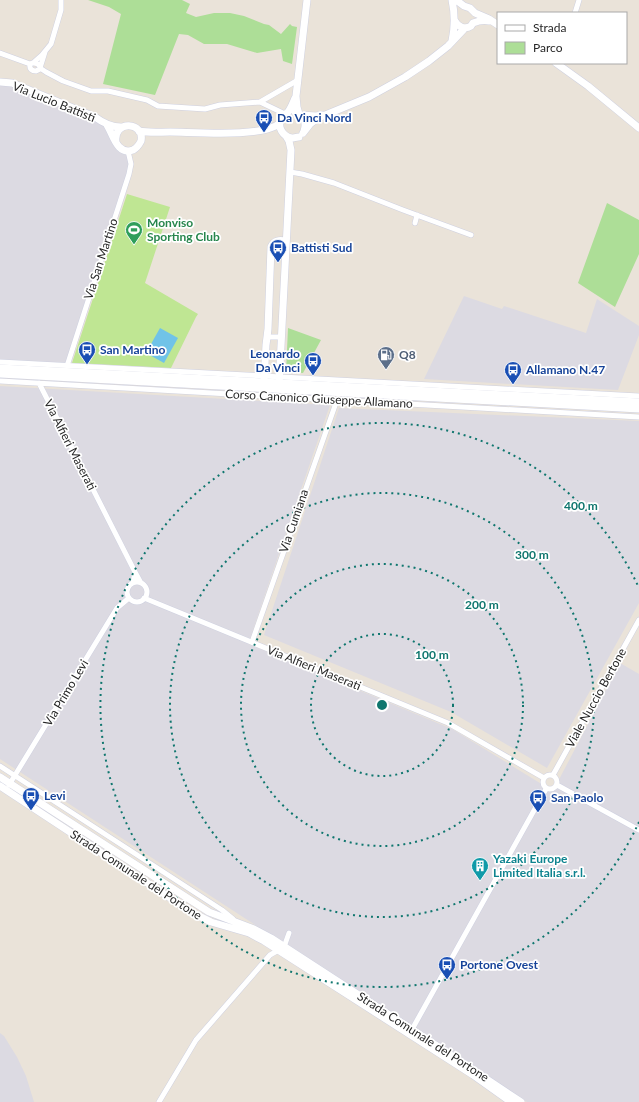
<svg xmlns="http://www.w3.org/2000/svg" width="639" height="1102" font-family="Lato,sans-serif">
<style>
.industrial{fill:#dcdae2}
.green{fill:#adde97}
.pitch{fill:#bfe693}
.water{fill:#70c3e8}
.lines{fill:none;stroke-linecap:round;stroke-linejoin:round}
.street-casing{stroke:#cfd1e0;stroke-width:6}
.secondary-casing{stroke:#cfd1e0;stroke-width:8}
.street{stroke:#fff;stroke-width:5}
.secondary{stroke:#fff;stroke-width:7}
.ring{fill:none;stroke:#0f766e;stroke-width:2;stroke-dasharray:2 4}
.labels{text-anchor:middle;stroke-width:3.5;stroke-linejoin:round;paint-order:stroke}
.street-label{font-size:12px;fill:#272727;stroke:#fff}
.transit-label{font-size:12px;font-weight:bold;fill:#164399;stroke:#fff;text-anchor:start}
.leisure-label{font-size:12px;font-weight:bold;fill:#27864d;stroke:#fff;text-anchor:start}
.service-label{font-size:12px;font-weight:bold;fill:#4e5e75;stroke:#fff;text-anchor:start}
.culture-label{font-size:12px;font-weight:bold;fill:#0d838f;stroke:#fff;text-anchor:start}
.centre{fill:#0f766e;stroke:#fff;stroke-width:2}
.ring-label{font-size:12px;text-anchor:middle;font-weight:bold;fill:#0f766e;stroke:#fff;stroke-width:3.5;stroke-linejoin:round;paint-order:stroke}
</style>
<rect width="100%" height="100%" fill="#eae3d9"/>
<path class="industrial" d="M0,82L107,125L117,145L128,151L131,164L67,366L0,362Z
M464,296L502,309L504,306L586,333L597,299L639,326V335L618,390L424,379Z
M0,386L330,405L248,644L452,729L553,791L620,663L639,674V1102H527L0,759Z
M339,408L639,421V603L547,768L451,712L264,635Z
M0,1033L4,1036L17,1057L26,1076L34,1102H0Z"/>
<path class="green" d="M88,0H182L190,4L186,13L196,17L214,13H230L244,16L264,24L269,25L281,34L290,24L292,26L297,27L292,64L283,61L281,49L257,53L227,44H204L188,35L179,34L155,95L103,84L121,14L109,7Z
M607,203L639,220V254L615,307L578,283Z
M288,328L321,340L303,373L286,372Z"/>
<path class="pitch" d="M127,194L170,207L145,283L198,314L196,317L171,368L72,363Z"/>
<path class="water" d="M160,328L178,338L164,363L146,353Z"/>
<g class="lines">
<defs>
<path id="street" d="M575,13L579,0
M45,52L40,68L46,72L63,81L91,91H108L147,100L158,106L205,109L220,105L260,102L285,114
M0,53L30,64C34,62 37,63 40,66V69L36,71C32,71 29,69 30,64
M33,63L42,55L51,44L61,10V0
M260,102L298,80
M290,172L302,174L334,183L403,210L471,235
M415,223L417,215
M267,337H281
M0,362L639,396
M67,366L129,174L131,164L128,151
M0,381L639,417
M39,383L135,572
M127 592a10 10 0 1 1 20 0a10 10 0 1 1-20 0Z
M133,583L135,572L141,583
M144,598L448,723L544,778
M252,642L337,400
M0,766L222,910L233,919
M543 782a7 7 0 1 1 14 0a7 7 0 1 1-14 0Z
M553,775L639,620
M9,785L117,608L129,598
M557,785L639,830
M410,1033L546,789
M159,1102L196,1040L270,955L284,947L289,933"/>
<path id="secondary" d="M456,0L464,6L470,8L475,13L489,19L498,25
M455,21C458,27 465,30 471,26C472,25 472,24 473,23C478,21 484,20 489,21
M452,41C455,27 455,14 452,0
M556,63L588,86L639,128
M0,82L12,83L95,117C103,123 111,127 121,127
M295,98C293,103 291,108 288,112C285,115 283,116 281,119C277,127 283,137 292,138C294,138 296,137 299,137
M295,112C303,115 307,122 304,131
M299,114L297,107L296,96L307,0
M301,115L316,116L322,115
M107,125C113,134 117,156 133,150C137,148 139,145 141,141C145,122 113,119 116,142
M139,131C149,133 159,132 170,132C193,132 264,138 280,123
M303,133L310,124L318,118L369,97L405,77L429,61L448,46L465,28
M0,368L639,402
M0,374L639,409
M264,382L266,345L268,329L271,247C274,240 279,240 286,241
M279,385L291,150L289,141L286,136
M0,777L209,912L254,929L271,938L425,1038L521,1102
M0,786L193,913L211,922L249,933L264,941L473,1075L511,1102"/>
</defs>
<use href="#street" class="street-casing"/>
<use href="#secondary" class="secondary-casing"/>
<use href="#street" class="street"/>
<use href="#secondary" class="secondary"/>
</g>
<g class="ring">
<circle cx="382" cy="705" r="71"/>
<circle cx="382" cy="705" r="141"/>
<circle cx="382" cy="705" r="212"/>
<path d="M639 822A282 282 0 1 1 639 588"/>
</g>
<defs>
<symbol id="bus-pin" viewBox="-11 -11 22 30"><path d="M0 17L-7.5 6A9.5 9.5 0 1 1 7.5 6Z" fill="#1a4fb4" stroke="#fff"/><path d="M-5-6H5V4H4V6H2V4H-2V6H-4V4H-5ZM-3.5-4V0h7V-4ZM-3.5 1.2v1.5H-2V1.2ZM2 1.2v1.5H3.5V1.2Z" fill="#fff"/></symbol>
<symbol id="stadium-pin" viewBox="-11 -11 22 30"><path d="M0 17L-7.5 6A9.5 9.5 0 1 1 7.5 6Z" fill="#2e9e5b" stroke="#fff"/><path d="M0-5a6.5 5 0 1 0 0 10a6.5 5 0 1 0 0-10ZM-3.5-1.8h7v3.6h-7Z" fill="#fff"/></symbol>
<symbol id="fuel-pin" viewBox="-11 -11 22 30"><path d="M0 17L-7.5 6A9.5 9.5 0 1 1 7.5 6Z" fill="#5c6f8a" stroke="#fff"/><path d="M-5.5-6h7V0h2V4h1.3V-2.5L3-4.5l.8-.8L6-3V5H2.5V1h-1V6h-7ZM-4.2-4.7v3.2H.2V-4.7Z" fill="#fff"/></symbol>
<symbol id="building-pin" viewBox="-11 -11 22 30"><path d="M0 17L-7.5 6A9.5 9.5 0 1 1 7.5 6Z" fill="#0f9aa8" stroke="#fff"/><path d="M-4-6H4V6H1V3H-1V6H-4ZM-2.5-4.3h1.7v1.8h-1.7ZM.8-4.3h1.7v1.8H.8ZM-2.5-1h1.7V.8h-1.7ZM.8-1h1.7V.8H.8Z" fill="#fff"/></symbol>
</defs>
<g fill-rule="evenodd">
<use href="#bus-pin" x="254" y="108" width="20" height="27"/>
<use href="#stadium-pin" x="124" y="220" width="20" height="27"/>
<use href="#bus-pin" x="268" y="238" width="20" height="27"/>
<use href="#bus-pin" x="77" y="340" width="20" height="27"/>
<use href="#fuel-pin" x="376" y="345" width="20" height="27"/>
<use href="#bus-pin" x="303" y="351" width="20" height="27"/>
<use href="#bus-pin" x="503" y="360" width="20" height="27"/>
<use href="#bus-pin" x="21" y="786" width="20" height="27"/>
<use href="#bus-pin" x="528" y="788" width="20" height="27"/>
<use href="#building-pin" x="470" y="856" width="20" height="27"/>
<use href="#bus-pin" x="437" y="955" width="20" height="27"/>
</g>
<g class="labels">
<g class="street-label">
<text transform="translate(54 102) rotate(22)" y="4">Via Lucio Battisti</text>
<text transform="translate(101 259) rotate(-72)" y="4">Via San Martino</text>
<text transform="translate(319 399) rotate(3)" y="4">Corso Canonico Giuseppe Allamano</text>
<text transform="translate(70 445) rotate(63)" y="4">Via Alfieri Maserati</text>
<text transform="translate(294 521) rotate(-71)" y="4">Via Cumiana</text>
<text transform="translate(314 668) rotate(22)" y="4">Via Alfieri Maserati</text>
<text transform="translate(66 693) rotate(-59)" y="4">Via Primo Levi</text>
<text transform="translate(596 698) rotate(-61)" y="4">Viale Nuccio Bertone</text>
<text transform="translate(136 875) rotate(33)" y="4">Strada Comunale del Portone</text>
<text transform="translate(423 1037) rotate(33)" y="4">Strada Comunale del Portone</text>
</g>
<g class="transit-label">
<text x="277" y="122">Da Vinci Nord</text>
<text x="291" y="252">Battisti Sud</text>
<text x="100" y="354">San Martino</text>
<text x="300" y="358" text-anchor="end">Leonardo<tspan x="300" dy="14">Da Vinci</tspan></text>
<text x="526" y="374">Allamano N.47</text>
<text x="44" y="800">Levi</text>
<text x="551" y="802">San Paolo</text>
<text x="460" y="969">Portone Ovest</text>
</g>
<g class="leisure-label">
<text x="147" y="227">Monviso<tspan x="147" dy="14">Sporting Club</tspan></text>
</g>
<g class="service-label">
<text x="399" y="359">Q8</text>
</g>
<g class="culture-label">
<text x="493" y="863">Yazaki Europe<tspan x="493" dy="14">Limited Italia s.r.l.</tspan></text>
</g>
</g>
<circle cx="382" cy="705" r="6" class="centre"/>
<g class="ring-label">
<text x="581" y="510">400 m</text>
<text x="532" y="559">300 m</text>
<text x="482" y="609">200 m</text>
<text x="432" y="659">100 m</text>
</g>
<rect x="497" y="12" width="130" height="52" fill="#ffffff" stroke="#a9a9a9"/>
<rect x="505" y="25" width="20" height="6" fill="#ffffff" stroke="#a9a9a9"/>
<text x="533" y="32" font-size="12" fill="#272727">Strada</text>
<rect x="505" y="42" width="20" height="12" fill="#adde97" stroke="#a9a9a9"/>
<text x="533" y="52" font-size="12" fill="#272727">Parco</text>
</svg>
